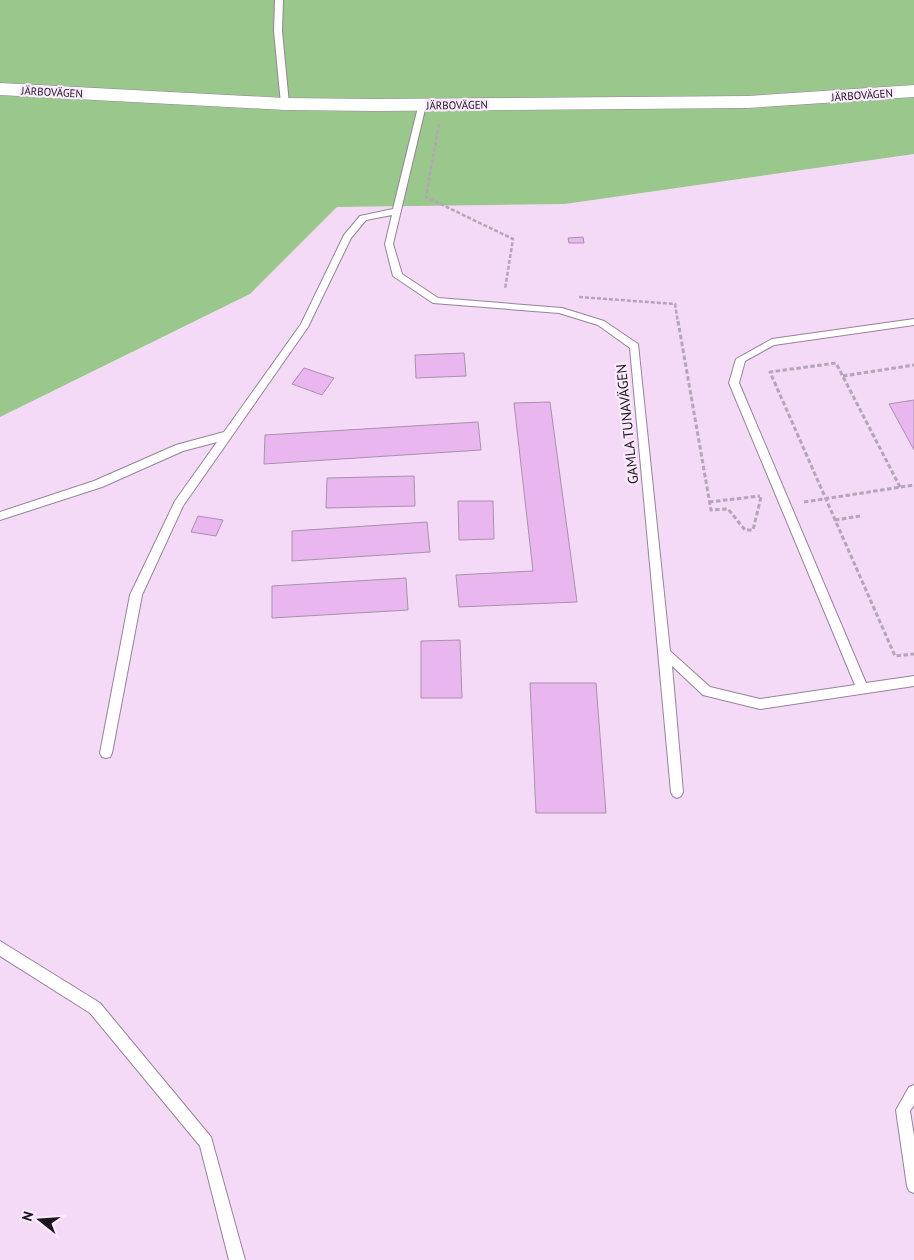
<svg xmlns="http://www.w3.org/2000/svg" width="914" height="1260" font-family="'PT Sans',sans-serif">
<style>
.built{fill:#f4daf7}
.forest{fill:#99c78c}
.building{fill:#e9b6f0;stroke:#a793a9}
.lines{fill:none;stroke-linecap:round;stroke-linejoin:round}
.lane-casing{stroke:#968399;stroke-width:2}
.secondary-casing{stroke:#968399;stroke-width:1}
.path-far1{stroke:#b4a6b6;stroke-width:2.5;stroke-dasharray:4 2;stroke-linecap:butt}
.path{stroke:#b4a6b6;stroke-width:3;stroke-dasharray:4.5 2.5;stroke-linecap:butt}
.lane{fill:#fff;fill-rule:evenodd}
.secondary{fill:#fff;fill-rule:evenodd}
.labels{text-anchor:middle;stroke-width:4.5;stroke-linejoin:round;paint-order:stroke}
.far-street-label{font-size:11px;fill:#1c151d;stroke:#fceafe}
.street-label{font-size:14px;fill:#1c151d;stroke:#fceafe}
</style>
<rect width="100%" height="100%" fill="#fceafe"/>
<path class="built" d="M914,154V1260H0V417L250,294L337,207L565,204Z"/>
<path class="forest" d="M0,0H914V154L565,204L337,207L250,294L0,417Z"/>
<path class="building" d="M583,237L584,243H569L568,238Z
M464,353L466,376L416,378L415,355Z
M304,368L334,378L322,395L292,384Z
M914,400V450L889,404Z
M550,402L577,602L459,607L456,575L533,571L514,403Z
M478,422L481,450L264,464L265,435Z
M414,476L415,506L326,508L327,478Z
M458,501H493L494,539L459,540Z
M198,516L223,520L216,536L191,532Z
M427,522L430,552L292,561V531Z
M406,578L408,610L272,618V586Z
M460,640L462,698H421V641Z
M530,683H596L606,813H536Z"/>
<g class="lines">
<defs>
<path id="lane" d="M275,0H283L282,31L289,104L285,106L281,104L274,31Z
M419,103L426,105L393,244L402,274L438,298L562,308L604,321L638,344L670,651L710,687L760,699L855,685L729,383L736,359L772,339L914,319V325L774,345L745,361L739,383L866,683L914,676V686L760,709L703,695L672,666L683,792L681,796L677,798L673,796L671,792L630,348L598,325L559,313L433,303L393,276L385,244L392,215L366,220L351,238L308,327L183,506L142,595L112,753L110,757L106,758L102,757L100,753L130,595L175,501L217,442L183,451L102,487L0,520V512L94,481L176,445L224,432L301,324L344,235L360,216L393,209Z
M0,941L100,1003L211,1137L245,1260H229L200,1146L90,1013L0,956Z
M914,1085V1105L910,1111L914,1136V1193L909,1191L907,1186L896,1110L909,1087Z"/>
<path id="secondary" d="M0,83L285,98L374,99L747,96L914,85V97L747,108L374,111L285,110L0,95Z"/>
</defs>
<use href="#lane" class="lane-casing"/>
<use href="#secondary" class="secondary-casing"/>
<path class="path-far1" d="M439,124L426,197L513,239L505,289
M579,297L675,304L678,323"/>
<path class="path" d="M678,321L711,510L728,509L745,530H753L761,497
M843,376L914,365
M900,487L836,363L770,372L895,656L914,654
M709,502L760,496
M804,502L914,485
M835,520L860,516"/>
<use href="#lane" class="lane"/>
<use href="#secondary" class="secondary"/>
</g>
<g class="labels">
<g class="far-street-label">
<text transform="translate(52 92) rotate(3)" y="4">JÄRBOVÄGEN</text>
<text transform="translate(862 95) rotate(-4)" y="4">JÄRBOVÄGEN</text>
<text transform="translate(457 105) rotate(-1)" y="4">JÄRBOVÄGEN</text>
</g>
<g class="street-label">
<text transform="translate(627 424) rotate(-96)" y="5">GAMLA TUNAVÄGEN</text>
</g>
</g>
<g transform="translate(40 1220) rotate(287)" stroke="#fceafe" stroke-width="4" paint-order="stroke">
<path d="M0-4L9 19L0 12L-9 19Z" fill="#1c151d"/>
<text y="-8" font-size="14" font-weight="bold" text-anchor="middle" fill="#1c151d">N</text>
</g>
</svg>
